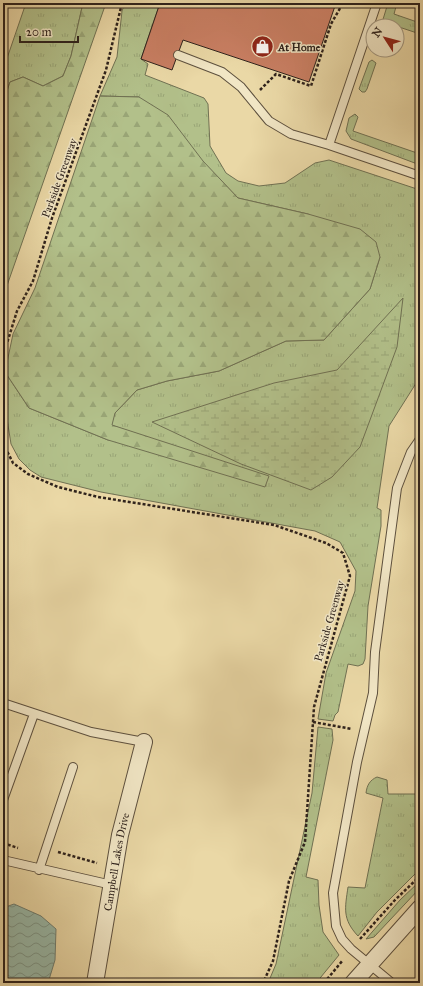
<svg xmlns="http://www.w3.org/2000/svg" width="423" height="986" font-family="'IM FELL Great Primer',serif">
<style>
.grass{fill:url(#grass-tufts);stroke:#707153}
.forest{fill:url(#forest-firs);stroke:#707153}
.wetland{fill:url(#wetland-marsh);stroke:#707153}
.water{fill:url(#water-waves);stroke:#6e7d71}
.building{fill:#c87e62;stroke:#2e221c}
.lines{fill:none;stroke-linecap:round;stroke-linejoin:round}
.lane-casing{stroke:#5d503e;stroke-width:10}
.street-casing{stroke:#5d503e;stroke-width:18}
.path{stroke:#2e221c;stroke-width:2.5;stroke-dasharray:3 2;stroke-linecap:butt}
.lane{stroke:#f1e6c5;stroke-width:8}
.street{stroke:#f1e6c5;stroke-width:16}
.labels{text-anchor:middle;stroke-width:3;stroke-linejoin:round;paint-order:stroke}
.poi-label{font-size:11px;font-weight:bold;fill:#2e221c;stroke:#f1e6c5;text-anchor:start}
.street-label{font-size:11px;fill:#2e221c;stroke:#f1e6c5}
</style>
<defs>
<pattern id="grass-tufts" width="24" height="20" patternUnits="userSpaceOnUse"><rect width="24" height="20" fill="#b2c08a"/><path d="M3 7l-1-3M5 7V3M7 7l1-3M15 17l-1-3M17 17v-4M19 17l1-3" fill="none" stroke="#99a576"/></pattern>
<pattern id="forest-firs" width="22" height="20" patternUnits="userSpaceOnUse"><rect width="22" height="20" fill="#b2c08a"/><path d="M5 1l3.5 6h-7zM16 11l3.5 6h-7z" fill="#99a576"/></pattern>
<pattern id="wetland-marsh" width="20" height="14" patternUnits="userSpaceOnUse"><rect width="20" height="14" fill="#b2c08a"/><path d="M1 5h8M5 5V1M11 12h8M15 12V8" fill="none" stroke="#99a576"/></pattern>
<pattern id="water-waves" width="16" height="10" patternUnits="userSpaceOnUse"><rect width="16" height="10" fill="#98b9a9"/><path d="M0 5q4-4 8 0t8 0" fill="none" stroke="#7c9689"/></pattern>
</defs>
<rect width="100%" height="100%" fill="#ead8a6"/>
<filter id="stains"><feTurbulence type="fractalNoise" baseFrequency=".005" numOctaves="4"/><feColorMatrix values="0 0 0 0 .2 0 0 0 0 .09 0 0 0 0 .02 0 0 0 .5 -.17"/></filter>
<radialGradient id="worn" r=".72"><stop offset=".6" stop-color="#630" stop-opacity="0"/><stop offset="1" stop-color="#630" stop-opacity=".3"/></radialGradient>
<path class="grass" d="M26,3H83L71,56L63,76L43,86L23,77L10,82L3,103V70Z
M125,3H160L141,59L148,64L145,75L204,98L208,104L210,146L226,173L238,181L259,186L285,183L315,163L329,160L420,190V377L389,426L377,508L381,510V526L368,606L365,659L363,664L358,666L348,664L338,712L335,715L333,721L318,719L326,673L355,591L356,571L340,542L315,531L101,492L41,477L30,470L19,459L11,444L5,406V372L29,408L108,440L164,443L111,425L115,413L137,390L167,381L219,371L286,341L324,340L370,289L380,257L308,214L238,198L139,97L100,96L117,57L122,11Z
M388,3H397L394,14L420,23V34L390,24L388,26H381Z
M372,60L376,63L367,89L365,92H362L359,89L369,62Z
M355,114L358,117L353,131L420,154V165L351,139L346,131L349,118Z
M318,727L332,729L333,740L306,877L318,880L319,905L323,932L339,955L316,983H268L276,964L312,793Z
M377,777L387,780L388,794H420V869L377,912L358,936C342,919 345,908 348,887L365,888L383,798L366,793C367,785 370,780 377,777Z
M420,881V888L374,937L366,939L400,900Z"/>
<path class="forest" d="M83,3H106L3,297V103L10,82L23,77L43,86L63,76L71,56Z
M100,96L139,97L168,115L203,161L238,198L308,214L360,229L376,242L380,257L370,289L324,340L286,341L219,371L167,381L137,390L115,413L112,425L269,476L265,487L108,440L29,408L5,372L13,334L35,288Z"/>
<path class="wetland" d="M403,298L397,347L360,447L332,477L311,490L241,464L152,422L274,383L337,370Z"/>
<path class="water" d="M14,904L41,916L56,929L55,960L48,983H3V908Z"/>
<path class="building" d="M160,3H336L309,82L183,40L172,70L141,59Z
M416,489H420V730H416Z"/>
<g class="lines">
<defs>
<path id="lane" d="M178,55L222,72L241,87L269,121L291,134L329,145L420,176
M329,145L377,3
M3,703L91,732L144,742
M3,800L34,714
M3,860L112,885
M39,870L73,767
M392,983L351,949L342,939L336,926L333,893L357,762L373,693L375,652L397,488L411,452L420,439"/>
<g id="street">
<path id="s1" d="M95,983L120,835L144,742"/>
<path d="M353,983L420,908"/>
</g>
</defs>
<use href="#lane" class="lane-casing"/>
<use href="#street" class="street-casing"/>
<path class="path" d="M260,90L276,74L311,86L331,24L343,3
M3,356L17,311L33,281L52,218L106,70L122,3
M3,443L13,463L28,474L58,487L98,497L274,525L326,543L343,553L350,576L314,707L305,842L289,881L273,961L263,983
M313,722L352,729
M3,843L18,848
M58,852L97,863
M360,939L395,900L420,876
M324,983L343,960"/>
<use href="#lane" class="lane"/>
<use href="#street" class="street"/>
</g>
<defs>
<symbol id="shop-disc" viewBox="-11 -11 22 22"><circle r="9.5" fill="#8f2418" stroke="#f1e6c5"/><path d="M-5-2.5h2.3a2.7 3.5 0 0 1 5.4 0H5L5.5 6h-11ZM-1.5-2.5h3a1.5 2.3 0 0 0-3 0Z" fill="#fff"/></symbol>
</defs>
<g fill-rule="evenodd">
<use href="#shop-disc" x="250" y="34" width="25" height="25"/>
</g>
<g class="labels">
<g class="poi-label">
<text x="278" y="51">At Home</text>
</g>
<g class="street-label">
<text transform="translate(59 178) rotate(-70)" y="4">Parkside Greenway</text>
<text transform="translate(329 621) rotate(-74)" y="4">Parkside Greenway</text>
<text dy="4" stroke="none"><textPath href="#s1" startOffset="123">Campbell Lakes Drive</textPath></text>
</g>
</g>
<rect width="423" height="986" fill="none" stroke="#ead8a6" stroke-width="16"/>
<rect x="4" y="4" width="415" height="978" fill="none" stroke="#2e221c" stroke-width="2"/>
<rect x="8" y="8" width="407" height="970" fill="none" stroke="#2e221c"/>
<g transform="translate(385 38) rotate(306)"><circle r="19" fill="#f1e6c5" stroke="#a39881"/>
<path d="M0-3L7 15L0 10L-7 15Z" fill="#8f2418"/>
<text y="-6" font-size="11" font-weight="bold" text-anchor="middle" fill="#2e221c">N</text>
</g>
<path d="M20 36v6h58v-6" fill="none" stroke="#2e221c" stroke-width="2"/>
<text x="26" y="36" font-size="12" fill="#2e221c" stroke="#f1e6c5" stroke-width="3" paint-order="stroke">20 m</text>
<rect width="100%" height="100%" filter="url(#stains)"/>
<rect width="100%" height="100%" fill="url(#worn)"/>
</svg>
